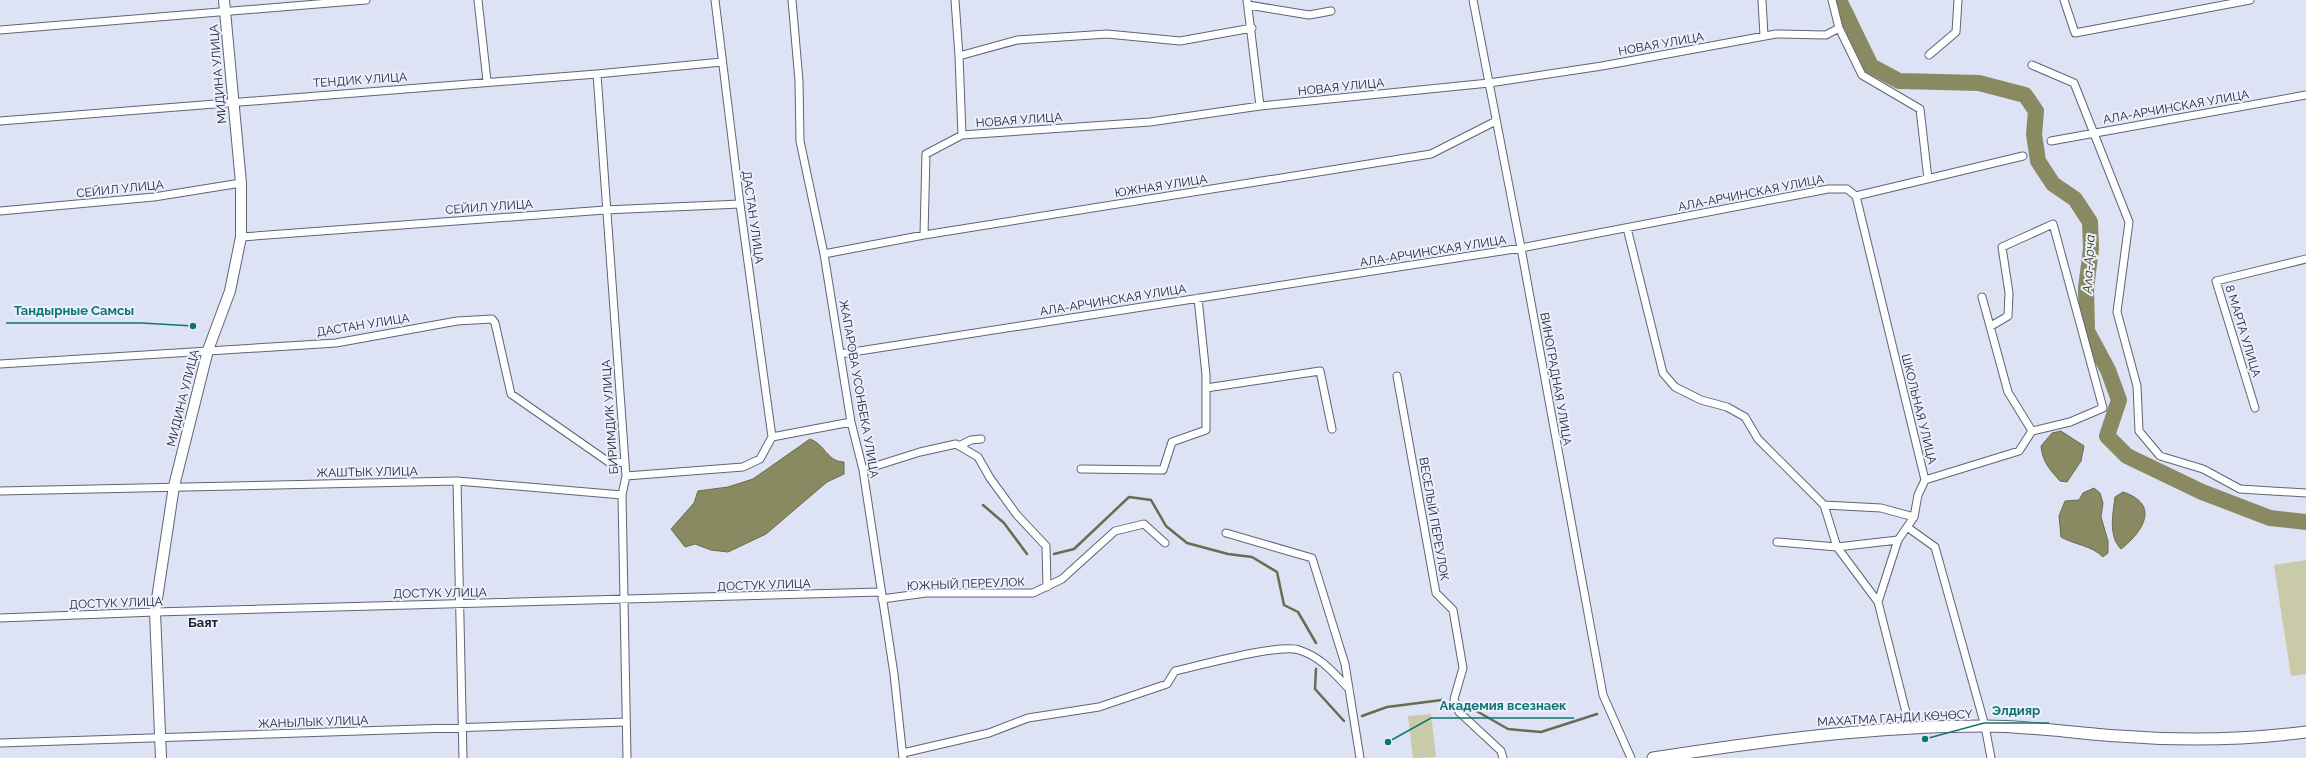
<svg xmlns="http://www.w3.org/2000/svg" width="2306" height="758" font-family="Raleway,sans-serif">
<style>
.green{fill:#c9caa7}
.water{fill:#898a62;stroke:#6a6b52}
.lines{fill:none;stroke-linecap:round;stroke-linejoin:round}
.stream{stroke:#6a6b52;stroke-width:2.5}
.river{stroke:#898a62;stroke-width:16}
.street-casing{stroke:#606474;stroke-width:9}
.secondary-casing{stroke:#606474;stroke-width:12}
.primary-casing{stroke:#606474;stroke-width:13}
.street{stroke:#fff;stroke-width:7}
.secondary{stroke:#fff;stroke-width:10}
.primary{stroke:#fff;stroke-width:11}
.labels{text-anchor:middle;stroke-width:4;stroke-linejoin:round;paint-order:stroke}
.street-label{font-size:12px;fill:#22242b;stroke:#ebeffe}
.water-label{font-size:13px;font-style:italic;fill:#373602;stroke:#ebeffe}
.neighbourhood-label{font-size:13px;font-weight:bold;fill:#22242b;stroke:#ebeffe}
.leader{fill:none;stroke:#0f766e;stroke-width:1.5}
.callout-dot{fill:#0f766e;stroke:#ebeffe;stroke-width:1.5}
.callout-label{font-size:13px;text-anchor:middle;font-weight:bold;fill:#0f766e;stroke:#ebeffe;stroke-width:4;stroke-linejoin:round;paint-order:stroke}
</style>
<rect width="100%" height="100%" fill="#dde2f4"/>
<path class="green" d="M2306,560V674L2291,676L2274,565Z
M1431,714L1436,757L1413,758L1408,716Z"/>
<path class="water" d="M2061,431L2084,446L2081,461L2067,482L2060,481C2050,470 2042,461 2041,446L2052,433Z
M810,439C825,444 827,462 844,462V474L827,482L766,534L728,552L711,550L695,544L685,547L671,529L694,503L698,491L728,487L753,479Z
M2094,488L2100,493L2103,503L2101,517L2108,541V553L2103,557C2091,545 2075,545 2061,537L2059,516L2065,501L2079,500L2083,493Z
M2123,492C2160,504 2144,531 2121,549C2108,536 2113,514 2115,497Z"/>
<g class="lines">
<path class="stream" d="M983,505L1004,523L1027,554
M1054,554L1074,549L1129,497L1151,500L1166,526L1187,543L1228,554L1252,557L1277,572L1284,605L1298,612L1316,643
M1316,669L1315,689L1344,721
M1466,705L1508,729L1541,732L1597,714
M1362,716L1387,707L1442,700"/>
<path class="river" d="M1839,0L1871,66L1899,81L1979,83L2025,95L2036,111L2034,134L2038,161L2053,184L2075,199L2090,222L2091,249L2086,288L2087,331L2108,370L2119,400L2107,436L2127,456L2202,492L2270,518L2306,522"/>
<defs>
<path id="street" d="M478,0L487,81
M715,0L740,204L772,437
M792,0L799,81L800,141L824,254L851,422L863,470L894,674L903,758
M955,0L959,56
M1247,0L1260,106
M1473,0L1521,248L1603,695L1631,758
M1762,0L1764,36
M1832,0L1839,28L1862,75L1920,109L1928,179
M2064,0L2075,33L2250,0
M1248,5L1309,15L1331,11
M0,30L366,0
M1929,55L1956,32L1958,0
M2032,65L2074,83L2129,222L2117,312L2137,386L2139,431L2160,456L2203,469L2240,489L2306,493
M597,74L626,476L622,495L627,758
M0,121L597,74L722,62
M962,135L959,56L1017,40L1107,34L1180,41L1252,28
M2051,141L2306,95
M0,211L154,197L241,183
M1627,228L1663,373L1675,387L1701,400L1727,407L1745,417L1758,439L1824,505L1837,547L1898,540L1914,517L1918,495L1925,480L1856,196
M924,235L926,154L962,135L1150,122L1260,106L1489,83L1602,66L1776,34L1826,35L1839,28
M241,237L605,210L740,204
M824,254L924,235L1431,154L1496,121
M1982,297L2008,392L2032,431
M840,354L1521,248L1828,189H1847L1856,196L2023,156
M0,364L336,343L457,321L492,319L495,323L511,394L610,463L625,462
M1397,376L1436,593L1453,610L1463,668L1454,699L1459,712L1501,751L1503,758
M1206,388L1320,371L1332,429
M2255,408L2216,281L2306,259
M959,446L971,440L981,439
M1081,469L1163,470L1172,442L1206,430V375L1198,298
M863,470L920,452L956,444L978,457L990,478L1017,515L1046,546L1047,587
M626,476L743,467L760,459L772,437L851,422
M1925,480L2019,451L2032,431L2070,422L2103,408L2053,224L2002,247L2009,293L2008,316L1991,326
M457,481L463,758
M0,491L457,481L622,495
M1824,505L1881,508L1914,517
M1907,527L1935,547L1985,726L1991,758
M1226,533L1312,558L1345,664L1360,758
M1777,542L1837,547L1878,602L1910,728
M882,599L926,593H1033L1062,579L1115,531L1144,524L1165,543
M1878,602L1898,540
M0,618L155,612L880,592
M0,743L626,722
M903,753L989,733L1028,718L1099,707L1167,684L1175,671C1198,666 1280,643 1299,650C1321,657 1334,673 1349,689"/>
<path id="secondary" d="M161,758L155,612L174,486L208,350L230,291L241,237V183L224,0"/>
<path id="primary" d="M1653,758C1763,741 1873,726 1984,726C2029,726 2074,733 2119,736C2181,741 2244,740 2306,732"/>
</defs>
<use href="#street" class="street-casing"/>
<use href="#secondary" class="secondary-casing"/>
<use href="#primary" class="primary-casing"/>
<use href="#street" class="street"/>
<use href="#secondary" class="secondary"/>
<use href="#primary" class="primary"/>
</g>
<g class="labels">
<g class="street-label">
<text transform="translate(1661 44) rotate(-10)" y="4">НОВАЯ УЛИЦА</text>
<text transform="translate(218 74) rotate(-95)" y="4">МИДИНА УЛИЦА</text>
<text transform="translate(360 80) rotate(-4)" y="4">ТЕНДИК УЛИЦА</text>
<text transform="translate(1341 87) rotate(-6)" y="4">НОВАЯ УЛИЦА</text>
<text transform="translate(2176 107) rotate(-10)" y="4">АЛА-АРЧИНСКАЯ УЛИЦА</text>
<text transform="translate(1019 120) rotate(-4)" y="4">НОВАЯ УЛИЦА</text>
<text transform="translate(1161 186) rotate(-9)" y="4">ЮЖНАЯ УЛИЦА</text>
<text transform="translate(120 189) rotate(-6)" y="4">СЕЙИЛ УЛИЦА</text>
<text transform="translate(1751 193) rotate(-11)" y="4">АЛА-АРЧИНСКАЯ УЛИЦА</text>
<text transform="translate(489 207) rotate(-4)" y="4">СЕЙИЛ УЛИЦА</text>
<text transform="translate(753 217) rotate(82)" y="4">ДАСТАН УЛИЦА</text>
<text transform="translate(1433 251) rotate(-9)" y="4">АЛА-АРЧИНСКАЯ УЛИЦА</text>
<text transform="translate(1113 300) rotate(-9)" y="4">АЛА-АРЧИНСКАЯ УЛИЦА</text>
<text transform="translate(363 325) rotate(-9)" y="4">ДАСТАН УЛИЦА</text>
<text transform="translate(2243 331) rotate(73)" y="4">8 МАРТА УЛИЦА</text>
<text transform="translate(1556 379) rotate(80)" y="4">ВИНОГРАДНАЯ УЛИЦА</text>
<text transform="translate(859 389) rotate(80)" y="4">ЖАПАРОВА УСОНБЕКА УЛИЦА</text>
<text transform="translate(183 398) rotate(-76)" y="4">МИДИНА УЛИЦА</text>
<text transform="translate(1919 409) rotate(76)" y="4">ШКОЛЬНАЯ УЛИЦА</text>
<text transform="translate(610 417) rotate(-94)" y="4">БИРИМДИК УЛИЦА</text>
<text transform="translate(367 472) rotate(-1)" y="4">ЖАШТЫК УЛИЦА</text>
<text transform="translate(1434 519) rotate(80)" y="4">ВЕСЕЛЫЙ ПЕРЕУЛОК</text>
<text transform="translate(966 584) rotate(-2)" y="4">ЮЖНЫЙ ПЕРЕУЛОК</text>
<text transform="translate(764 585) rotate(-2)" y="4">ДОСТУК УЛИЦА</text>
<text transform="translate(440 593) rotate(-1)" y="4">ДОСТУК УЛИЦА</text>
<text transform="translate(116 603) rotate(-2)" y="4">ДОСТУК УЛИЦА</text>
<text transform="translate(1895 718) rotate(-3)" y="4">МАХАТМА ГАНДИ КӨЧӨСҮ</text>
<text transform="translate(313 722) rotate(-2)" y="4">ЖАНЫЛЫК УЛИЦА</text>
</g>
<g class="water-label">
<text transform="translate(2088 264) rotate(-87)" y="5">Ала-Арча</text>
</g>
<g class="neighbourhood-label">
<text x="203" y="627">Баят</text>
</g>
</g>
<path class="leader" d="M193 326L142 323H6M1388 742L1431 718H1574M1925 739L1984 723H2049"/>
<g class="callout-dot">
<circle cx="193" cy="326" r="4"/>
<circle cx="1388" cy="742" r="4"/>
<circle cx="1925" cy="739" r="4"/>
</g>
<g class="callout-label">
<text x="74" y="315">Тандырные Самсы</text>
<text x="1503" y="710">Академия всезнаек</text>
<text x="2016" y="715">Элдияр</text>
</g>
</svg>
